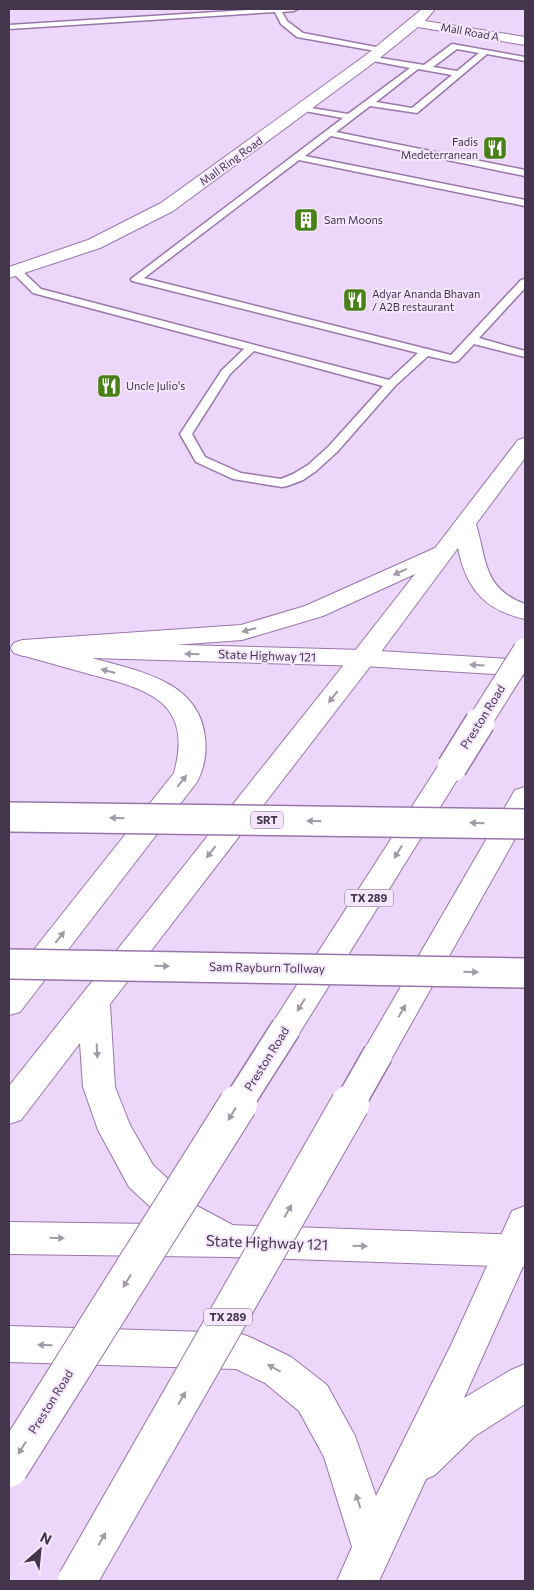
<svg xmlns="http://www.w3.org/2000/svg" width="534" height="1590" font-family="Commissioner,sans-serif">
<style>
.lines{fill:none;stroke-linecap:round;stroke-linejoin:round}
.service-casing{stroke:#9a76ac;stroke-width:3}
.minor-casing{stroke:#9a76ac;stroke-width:2}
.secondary-casing{stroke:#9a76ac;stroke-width:2}
.primary-casing{stroke:#9a76ac;stroke-width:2}
.service{fill:#fff;fill-rule:evenodd}
.minor{fill:#fff;fill-rule:evenodd}
.secondary{fill:#fff;fill-rule:evenodd}
.primary{fill:#fff;fill-rule:evenodd}
.primary-bridge-far2-casing{stroke:#9a76ac;stroke-width:25;stroke-linecap:butt}
.primary-bridge-far1-casing{stroke:#9a76ac;stroke-width:32;stroke-linecap:butt}
.primary-bridge-casing{stroke:#9a76ac;stroke-width:40;stroke-linecap:butt}
.motorway-bridge-casing{stroke:#9a76ac;stroke-width:32;stroke-linecap:butt}
.primary-bridge-far2{stroke:#fff;stroke-width:23}
.primary-bridge-far1{stroke:#fff;stroke-width:29}
.primary-bridge{stroke:#fff;stroke-width:38}
.motorway-bridge{stroke:#fff;stroke-width:29}
.oneway{fill:#a29aa6}
.labels{text-anchor:middle;stroke-width:4;stroke-linejoin:round;paint-order:stroke}
.far-street-label{font-size:11px;fill:#44354c;stroke:#f5e6fe}
.far-poi-label{font-size:11px;fill:#44354c;stroke:#f5e6fe;text-anchor:start}
.shield{fill:#f5e6fe;stroke:#796a81;stroke-width:1}
.shield-label{font-size:11px;font-weight:bold;fill:#44354c}
.street-label{font-size:12px;fill:#44354c;stroke:#f5e6fe}
.near-street-label{font-size:15px;fill:#44354c;stroke:#f5e6fe}
</style>
<rect width="100%" height="100%" fill="#ecd6f9"/>
<g class="lines">
<defs>
<path id="service" d="M262,9H298L294,11L282,12L287,21L303,33L381,48L385,50L381,52L297,37L281,24L275,12L9,29V25Z
M452,44L525,57V61L487,54L417,113L370,106L336,132L525,170V176L331,136L305,156L525,200V206L299,160L144,278L451,355L521,280L525,279V288L479,338L525,351V357L474,344L458,361L454,362L428,356L395,386L337,452L316,471L303,480L287,486L282,487L233,479L196,462L180,434L222,370L244,349L33,293L11,271L12,269H20L41,289L389,380L418,353L132,281L131,279L343,118L299,110V106L348,114L410,68L368,60V56L424,65ZM457,49L479,53L457,71L433,67ZM418,69L452,75L412,108L376,102ZM254,351L383,386L329,446L308,465L293,474L281,479L241,473L205,457L192,434L230,374Z"/>
<path id="minor" d="M422,9H435L425,21L525,37V45L418,27L376,61L173,211L100,248L9,278V267L88,240L161,203L366,55Z"/>
<path id="secondary" d="M23,640L58,649L61,645L70,642L363,650L525,660V676L363,666L92,658C137,671 199,680 205,737C207,752 204,769 197,782L20,1012L9,1015V981L174,773C194,700 146,689 89,674C64,667 39,660 14,653L11,648L14,643Z
M9,1222L229,1225L525,1235V1267L229,1257L9,1254Z"/>
<path id="primary" d="M525,438V458L476,524C487,561 483,588 525,604V619C484,610 466,588 458,548L372,664L110,1004L115,1087L130,1125L153,1165L197,1206L242,1230L247,1241L242,1252L229,1257L216,1252L173,1228L129,1187L98,1130L83,1087L80,1043L21,1120L9,1124V1086L354,652L415,574L323,616L242,640L23,656L14,653L11,648L14,643L23,640L241,625L305,606L435,548L518,440Z
M452,758L462,760L465,767L297,1037L286,1041L275,1037L270,1028L275,1019L442,760Z
M525,787V821L389,1063L378,1067L367,1063L362,1054L367,1045L515,790Z
M525,1206V1262L464,1398L511,1370L525,1364V1404L475,1436L435,1475L426,1479L379,1581H337L352,1547L324,1457L299,1411L265,1383L236,1369L9,1362V1326L239,1333L252,1338L291,1357L327,1385L355,1436L376,1496L452,1343L512,1211Z"/>
</defs>
<use href="#service" class="service-casing"/>
<use href="#minor" class="minor-casing"/>
<use href="#secondary" class="secondary-casing"/>
<use href="#primary" class="primary-casing"/>
<use href="#service" class="service"/>
<use href="#minor" class="minor"/>
<use href="#secondary" class="secondary"/>
<use href="#primary" class="primary"/>
<defs>
<path id="primary-bridge-far2" d="M479,723L525,650"/>
<path id="primary-bridge-far1" d="M452,767L480,722
M237,1105L286,1028
M349,1105L378,1054"/>
<path id="primary-bridge" d="M9,1468L238,1104
M77,1581L350,1104"/>
<path id="motorway-bridge" d="M9,817L525,824
M9,964L525,973"/>
</defs>
<use href="#primary-bridge-far2" class="primary-bridge-far2-casing"/>
<use href="#primary-bridge-far1" class="primary-bridge-far1-casing"/>
<use href="#primary-bridge" class="primary-bridge-casing"/>
<use href="#motorway-bridge" class="motorway-bridge-casing"/>
<use href="#primary-bridge-far2" class="primary-bridge-far2"/>
<use href="#primary-bridge-far1" class="primary-bridge-far1"/>
<use href="#primary-bridge" class="primary-bridge"/>
<use href="#motorway-bridge" class="motorway-bridge"/>
</g>
<defs><path id="oneway-solid" d="M-6-.8H1V-3.2L6.5 0L1 3.2V.8H-6Z" transform="scale(1.25)"/></defs>
<g class="oneway">
<use href="#oneway-solid" transform="translate(400 572) rotate(156)"/>
<use href="#oneway-solid" transform="translate(249 630) rotate(165)"/>
<use href="#oneway-solid" transform="translate(192 654) rotate(-178)"/>
<use href="#oneway-solid" transform="translate(477 665) rotate(-177)"/>
<use href="#oneway-solid" transform="translate(108 671) rotate(-165)"/>
<use href="#oneway-solid" transform="translate(333 697) rotate(128)"/>
<use href="#oneway-solid" transform="translate(182 781) rotate(-52)"/>
<use href="#oneway-solid" transform="translate(117 818) rotate(-179)"/>
<use href="#oneway-solid" transform="translate(314 821) rotate(-179)"/>
<use href="#oneway-solid" transform="translate(477 823) rotate(-179)"/>
<use href="#oneway-solid" transform="translate(211 852) rotate(128)"/>
<use href="#oneway-solid" transform="translate(398 852) rotate(122)"/>
<use href="#oneway-solid" transform="translate(60 937) rotate(-52)"/>
<use href="#oneway-solid" transform="translate(162 966) rotate(1)"/>
<use href="#oneway-solid" transform="translate(471 972) rotate(1)"/>
<use href="#oneway-solid" transform="translate(301 1005) rotate(122)"/>
<use href="#oneway-solid" transform="translate(402 1011) rotate(-60)"/>
<use href="#oneway-solid" transform="translate(97 1051) rotate(87)"/>
<use href="#oneway-solid" transform="translate(232 1114) rotate(122)"/>
<use href="#oneway-solid" transform="translate(288 1211) rotate(-60)"/>
<use href="#oneway-solid" transform="translate(57 1238) rotate(1)"/>
<use href="#oneway-solid" transform="translate(360 1246) rotate(2)"/>
<use href="#oneway-solid" transform="translate(127 1281) rotate(122)"/>
<use href="#oneway-solid" transform="translate(45 1345) rotate(-178)"/>
<use href="#oneway-solid" transform="translate(274 1368) rotate(-151)"/>
<use href="#oneway-solid" transform="translate(182 1398) rotate(-60)"/>
<use href="#oneway-solid" transform="translate(22 1448) rotate(122)"/>
<use href="#oneway-solid" transform="translate(358 1501) rotate(-108)"/>
<use href="#oneway-solid" transform="translate(102 1539) rotate(-60)"/>
</g>
<defs>
<symbol id="restaurant-square" viewBox="-11 -11 22 22"><rect x="-9" y="-9" width="18" height="18" rx="4" fill="#4a8018" stroke="#f5e6fe"/><path d="M-5-6h1v4h1v-4h1v4h1v-4h1v5L-1.5 .5V6h-2V.5L-5-1ZM5-6V6H3V1.5H1.5Q1.5-4 5-6Z" fill="#fff"/></symbol>
<symbol id="building-square" viewBox="-11 -11 22 22"><rect x="-9" y="-9" width="18" height="18" rx="4" fill="#4a8018" stroke="#f5e6fe"/><path d="M-4-6H4V6H1V3H-1V6H-4ZM-2.5-4.3h1.7v1.8h-1.7ZM.8-4.3h1.7v1.8H.8ZM-2.5-1h1.7V.8h-1.7ZM.8-1h1.7V.8H.8Z" fill="#fff"/></symbol>
</defs>
<g fill-rule="evenodd">
<use href="#restaurant-square" x="481" y="134" width="28" height="28"/>
<use href="#building-square" x="292" y="206" width="28" height="28"/>
<use href="#restaurant-square" x="341" y="286" width="28" height="28"/>
<use href="#restaurant-square" x="95" y="372" width="28" height="28"/>
</g>
<g class="labels">
<g class="far-street-label">
<text transform="translate(470 32) rotate(10)" y="4">Mall Road A</text>
<text transform="translate(231 161) rotate(-36)" y="4">Mall Ring Road</text>
</g>
<g class="far-poi-label">
<text x="478" y="146" text-anchor="end">Fadis<tspan x="478" dy="13">Medeterranean</tspan></text>
<text x="324" y="224">Sam Moons</text>
<text x="372" y="298">Adyar Ananda Bhavan<tspan x="372" dy="13">/ A2B restaurant</tspan></text>
<text x="126" y="390">Uncle Julio's</text>
</g>
<g class="shield">
<rect x="251" y="811.5" width="32" height="17" rx="4"/>
<rect x="345" y="889.5" width="48" height="17" rx="4"/>
<rect x="204" y="1308.5" width="48" height="17" rx="4"/>
</g>
<g class="shield-label">
<text x="267" y="824">SRT</text>
<text x="369" y="902">TX 289</text>
<text x="228" y="1321">TX 289</text>
</g>
<g class="street-label">
<text transform="translate(267 656) rotate(2)" y="4">State Highway 121</text>
<text transform="translate(483 717) rotate(-58)" y="4">Preston Road</text>
<text transform="translate(267 968) rotate(1)" y="4">Sam Rayburn Tollway</text>
<text transform="translate(267 1059) rotate(-58)" y="4">Preston Road</text>
<text transform="translate(51 1402) rotate(-58)" y="4">Preston Road</text>
</g>
<g class="near-street-label">
<text transform="translate(267 1243) rotate(2)" y="5">State Highway 121</text>
</g>
</g>
<rect width="534" height="1590" fill="none" stroke="#44354c" stroke-width="20"/>
<g transform="translate(40 1550) rotate(27)" stroke="#f5e6fe" stroke-width="4" paint-order="stroke">
<path d="M0-4L9 19L0 12L-9 19Z" fill="#44354c"/>
<text y="-8" font-size="14" font-weight="bold" text-anchor="middle" fill="#44354c">N</text>
</g>
</svg>
